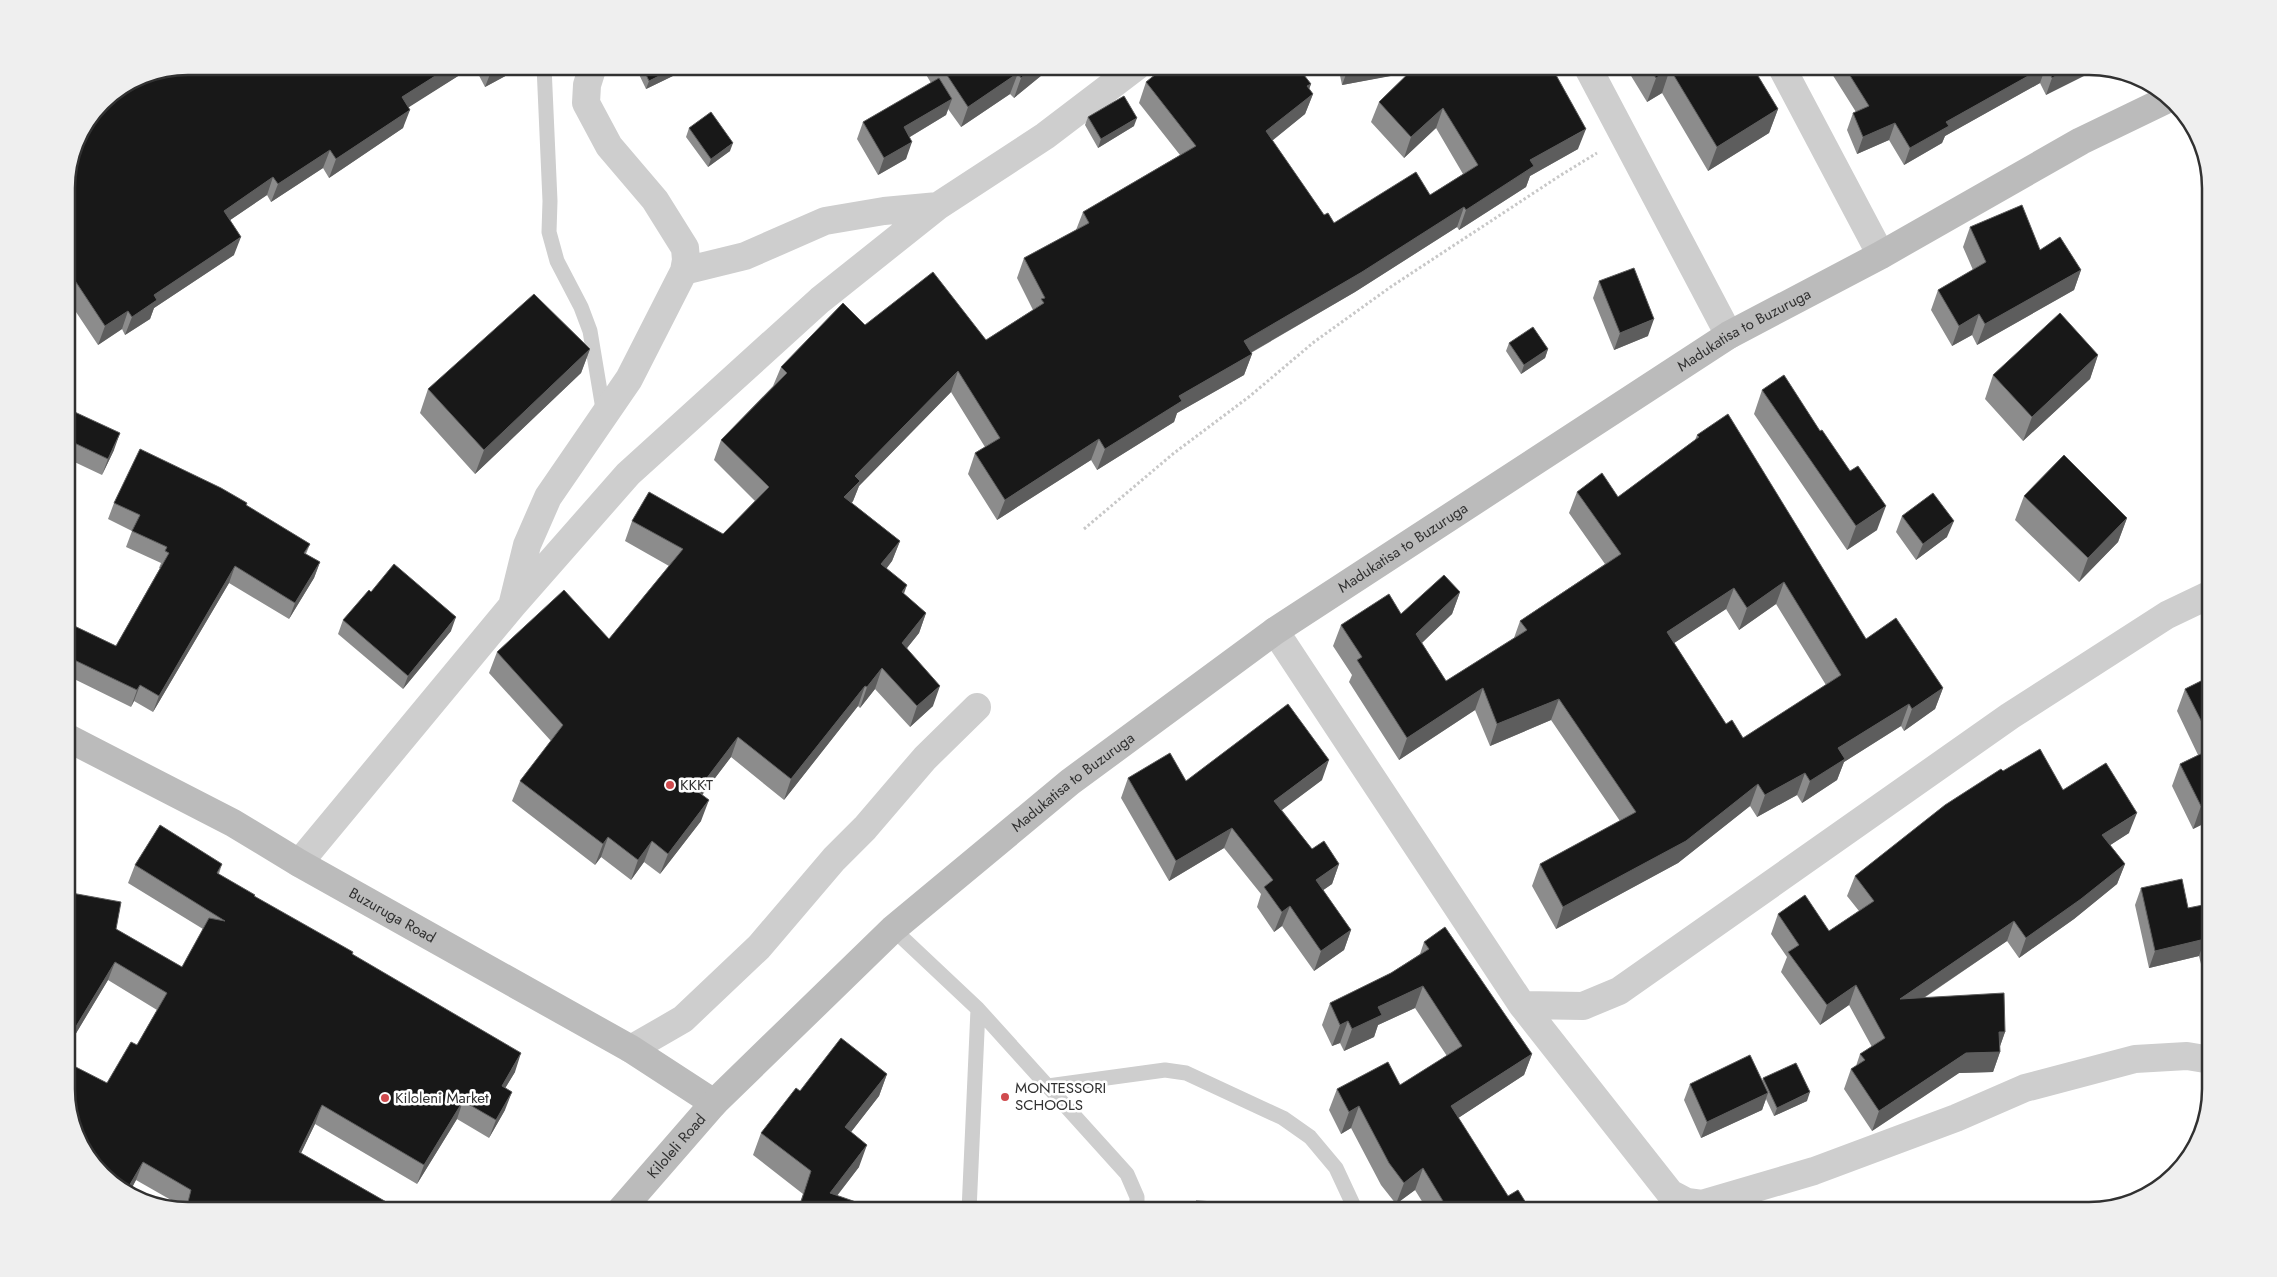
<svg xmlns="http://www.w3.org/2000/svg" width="2277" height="1277" font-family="Jost,sans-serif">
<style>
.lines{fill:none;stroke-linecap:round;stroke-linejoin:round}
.path{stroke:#c8c8c8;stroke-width:3;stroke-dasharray:2.5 2.5;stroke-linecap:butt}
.lane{stroke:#cecece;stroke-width:15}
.street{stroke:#cecece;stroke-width:28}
.secondary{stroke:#bbb;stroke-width:28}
.wall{fill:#8c8c8c;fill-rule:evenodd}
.shaded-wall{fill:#5d5d5d}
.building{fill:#181818;stroke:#5d5d5d;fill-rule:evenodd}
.poi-dot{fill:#d04b4e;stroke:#fff;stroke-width:2}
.labels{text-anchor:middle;stroke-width:5;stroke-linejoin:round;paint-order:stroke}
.street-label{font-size:15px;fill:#313131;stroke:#fff}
.poi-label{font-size:15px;fill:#313131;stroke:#fff;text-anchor:start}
.rim{fill:none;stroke:#313131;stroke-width:2.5}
</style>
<rect width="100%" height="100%" fill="#fff"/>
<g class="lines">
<path class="path" d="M1084,529L1174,453L1250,396L1314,342L1392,286L1561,175L1597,153"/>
<path class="lane" d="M544,66L550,201L549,232L557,261L581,307L590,331L604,415
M893,929L978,1009L1127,1174L1137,1197V1211
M1048,1086L1165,1070L1186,1073L1283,1118L1310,1137L1336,1168L1356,1211
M969,1211L978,1009"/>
<path class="street" d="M1587,66L1729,335
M1781,66L1881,255
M684,271L745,256L825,221L884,211L938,206
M513,602L527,545L548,497L629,379L684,271L686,260L685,248L655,200L609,146L586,103L587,85L593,66
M1275,631L1522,1005L1670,1193L1687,1202L1702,1204L1814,1171L1956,1118L2025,1088L2135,1059L2187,1056L2211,1060
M299,863L512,606L628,474L820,300L938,206L1045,136L1137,66
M1522,1005L1583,1006L1619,991L2010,716L2167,615L2211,594
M631,1049L683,1019L759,947L834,859L865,828L925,758L977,707"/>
<g class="secondary">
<path id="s1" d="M66,737L233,823L299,863L631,1049L714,1103"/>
<path id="s2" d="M620,1211L714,1103L893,929L1070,782L1275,631L1729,335L1881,255L2081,141L2168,99"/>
</g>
</g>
<path class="wall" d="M474,66L408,107L403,128L329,178L323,168L271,202L267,195L230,220L234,255L154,308L150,319L125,335L122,329L98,345L66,297V180Z
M474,66H524L485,87Z
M635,66H680L677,74L646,89Z
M921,66H1053L1014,98L1010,94L961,127L948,109L946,115L910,137L906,159L878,175L857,139L863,122L931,83Z
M1338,66H1499L1578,149L1530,176L1526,187L1459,230L1457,227L1355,292L1251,353L1252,354L1244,375L1177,413L1174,422L1097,470L1091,460L997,520L968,474L975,453L985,447L951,392L859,486L853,501L852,503L900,541L892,561L886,569L904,594L926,613L919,633L907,648L933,706L910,727L875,689L860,708L858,706L784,800L731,757L702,795L701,821L660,874L644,862L631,880L601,857L595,865L512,801L520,781L551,741L489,673L497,652L609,639L669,566L625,541L632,521L723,534L755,501L714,460L721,440L773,386L781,367L865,325L986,340L1033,310L1017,278L1024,258L1076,230L1083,212L1180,155L1139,103L1146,82L1311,84L1309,89L1313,94L1305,114L1272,141L1324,215L1334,223L1430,195L1463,174L1436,128L1404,158L1371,122L1379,102L1410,72L1342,85Z
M1625,66H1752L1778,109L1769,133L1708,171L1662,93L1647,102Z
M1814,66H1826L1817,71Z
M1827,66H2089L2046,95L2040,83L1945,136L1942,143L1904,165L1889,140L1857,154L1847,130L1853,113L1856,112Z
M1088,117L1134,126L1098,148L1085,125Z
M689,128L730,151L708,167L686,137Z
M1970,227L2040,250L2081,270L2074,290L1977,345L1972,335L1952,346L1931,310L1938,290L1973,270L1963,247Z
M1599,281L1648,336L1614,350L1593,298Z
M1509,343L1548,349L1545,358L1521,374L1506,351Z
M590,349L581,373L475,474L420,413L428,389Z
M2098,355L2090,379L2023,441L1985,399L1993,375Z
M1762,390L1877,530L1847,550L1754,414Z
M66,408L114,450L102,475L66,458Z
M1697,435L1866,639L1943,688L1935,709L1904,731L1901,726L1844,762L1837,780L1802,803L1797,795L1757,817L1750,806L1678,863L1556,929L1532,886L1540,864L1620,821L1551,720L1490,746L1475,710L1399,760L1349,682L1352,675L1333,646L1341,625L1401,614L1460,592L1452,614L1422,643L1446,681L1514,638L1520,621L1605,564L1569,513L1577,492L1618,497L1695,440ZM1776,604L1826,685L1743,738L1726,724L1674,643L1726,609L1739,630Z
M2024,496L2127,518L2118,542L2079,582L2015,520Z
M114,503L246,505L310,544L306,554L320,562L314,578L289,619L229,583L153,712L134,701L131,707L66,675V622L116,646L160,568H159L161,563L126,547L132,531L108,519Z
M1902,516L1947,537L1916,560L1896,532Z
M371,592L451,631L403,689L338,634L343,620Z
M2211,676V820L2193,829L2172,786L2180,764L2198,755L2177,711L2185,689Z
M2003,771L2063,790L2129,833L2110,845L2125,864L2117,884L2074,919L2019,958L2007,941L1924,998L2005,1032L2000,1046V1052L1993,1072L1959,1073L1872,1131L1844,1089L1851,1069L1856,1066L1860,1054L1872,1047L1849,1005L1820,1025L1781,972L1787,957L1771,934L1778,914L1829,931L1859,911L1847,896L1855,876Z
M1128,778L1186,781L1322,780L1282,810L1312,849L1339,864L1332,884L1323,890L1351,930L1344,950L1314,971L1282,926L1274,932L1257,907L1261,894L1224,848L1169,881L1121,798Z
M222,864L219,874L254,896L352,954L515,1072L505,1088V1110L489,1138L457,1119L417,1184L315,1124L301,1153L402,1211H188L184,1210L185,1208L136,1180L128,1195H127L107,1083L137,1045L157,1010L108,980L66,1050V892L116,929L182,967L203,929L128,883L135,865Z
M2141,888L2188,908L2211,913V966L2202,968L2199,956L2149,968L2135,905Z
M1424,942L1532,1054L1524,1075L1458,1118L1508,1196L1531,1211H1428L1415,1190L1396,1204L1381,1185L1351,1128L1341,1134L1329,1110L1337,1089L1400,1085L1447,1056L1415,1008L1378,1025L1374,1037L1344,1051L1340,1043L1332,1046L1322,1025L1330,1003L1391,973L1420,954Z
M887,1074L879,1096L851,1132L859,1167L837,1196L853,1211H797L803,1194L753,1155L761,1133L800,1091Z
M1763,1078L1807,1101L1774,1116L1766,1099L1762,1110L1701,1138L1684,1100L1690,1084L1762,1081Z
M1196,1201L1326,1211H1192Z"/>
<path class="shaded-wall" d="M451,66H474L395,116L402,97Z
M496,66H524L485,87L492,69Z
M680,66L677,74L646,89L649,81Z
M1035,66H1053L1014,98L1021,78Z
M1349,66H1429V69L1342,85Z
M1819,66H1826L1817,71Z
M2046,66L2040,83L1945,136L1942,143L1904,165L1910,148L1946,122Z
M2075,66H2089L2098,69L2046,95L2052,78Z
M1670,69L1662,93L1647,102L1656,78Z
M1018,73L1010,94L961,127L968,107Z
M1311,84L1305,100L1313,94L1305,114L1258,152L1266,131L1307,86Z
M952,99L946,115L898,144L904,127Z
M1443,108L1436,128L1404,158L1411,137Z
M1778,109L1769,133L1708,171L1717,147Z
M410,110L403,128L329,178L336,159Z
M1137,118L1134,126L1098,148L1101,139Z
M1895,123L1889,140L1857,154L1863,137Z
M1586,129L1578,149L1530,176L1526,187L1459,230L1466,210L1530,160Z
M912,142L906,159L878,175L884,158Z
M733,143L730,151L708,167L711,159Z
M330,150L323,168L271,202L278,184Z
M273,177L267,195L217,229L224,211Z
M1464,207L1457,227L1355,292L1236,361L1244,341Z
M241,237L234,255L154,308L150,319L125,335L132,317L154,295Z
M2081,270L2074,290L1977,345L1985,324Z
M128,311L122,329L98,345L105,326Z
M1979,314L1972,335L1952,346L1959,326Z
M1654,319L1648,336L1614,350L1620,333Z
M590,349L581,373L475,474L484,450Z
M1548,349L1545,358L1521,374L1524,365Z
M1252,354L1244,375L1177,413L1174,422L1097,470L1105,449L1179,396Z
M2098,355L2090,379L2023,441L2032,417Z
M958,371L951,392L859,486L853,501L837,518L844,497L855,476Z
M120,433L114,450L102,475L108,459Z
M1099,439L1091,460L997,520L1005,500Z
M1886,506L1877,530L1847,550L1856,526Z
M2127,518L2118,542L2079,582L2088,558Z
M1954,521L1947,537L1916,560L1923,544Z
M900,541L892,561L874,585L881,564Z
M320,562L314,578L289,619L295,603Z
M235,566L229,583L153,712L159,696Z
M1784,582L1776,604L1739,630L1747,608Z
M907,585L900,605L902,592Z
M1734,588L1726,609L1659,653L1667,632Z
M1460,592L1452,614L1408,656L1416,634Z
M926,613L919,633L895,663L902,643Z
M456,617L451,631L403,689L408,676Z
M882,668L875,689L860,708L867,687Z
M140,685L134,701L131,707L137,690Z
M865,686L858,706L784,800L791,779Z
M940,686L933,706L910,727L917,706Z
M1483,688L1475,710L1399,760L1407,738Z
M1943,688L1935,709L1904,731L1912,709Z
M1559,699L1551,720L1490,746L1497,724Z
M1909,704L1901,726L1844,762L1837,780L1802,803L1810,781L1838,748Z
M738,737L731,757L690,811L697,791Z
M1329,760L1322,780L1267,821L1274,801Z
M1805,773L1797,795L1757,817L1765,795Z
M1758,784L1750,806L1678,863L1556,929L1563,907Z
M709,800L701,821L660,874L668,854Z
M2211,801V820L2193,829L2201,806Z
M2137,813L2129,833L2095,855L2102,835Z
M1232,828L1224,848L1169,881L1176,861Z
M608,837L601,857L595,865L603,844Z
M652,841L644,862L631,880L638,860Z
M1339,864L1332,884L1309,900L1316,880Z
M2125,864L2117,884L2074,919L2019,958L2026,938Z
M1290,906L1282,926L1274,932L1282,912Z
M2014,921L2007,941L1892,1019L1900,999Z
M1351,930L1344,950L1314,971L1321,951Z
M2205,939L2199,956L2149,968L2155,951Z
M2208,951H2211V966L2202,968Z
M115,962L108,980L66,1050V1043Z
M1856,985L1849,1005L1820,1025L1827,1005Z
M1423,986L1415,1008L1378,1025L1374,1037L1344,1051L1352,1029L1378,1007Z
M1348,1021L1340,1043L1332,1046L1340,1025Z
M1999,1032H2005L1998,1052Z
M2000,1052L1993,1072L1959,1073L1872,1131L1879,1111L1966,1053Z
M521,1053L515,1072L495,1105L502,1086Z
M1532,1054L1524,1075L1443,1128L1451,1106Z
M887,1074L879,1096L837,1150L845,1127Z
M512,1092L505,1110L489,1138L496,1120Z
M1810,1092L1807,1101L1774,1116L1777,1108Z
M1768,1093L1762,1110L1701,1138L1707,1122Z
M463,1101L457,1119L417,1184L424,1165Z
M322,1105L315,1124L293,1170L299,1152Z
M1359,1106L1351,1128L1341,1134L1349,1112Z
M867,1145L859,1167L825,1211L830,1193Z
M143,1162L136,1180L128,1195H127L125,1193Z
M1423,1168L1415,1190L1396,1204L1404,1183Z"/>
<path class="building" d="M188,66H451L402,97L410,110L336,159L330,150L278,184L273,177L224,211L241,237L154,295L157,300L132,317L128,311L105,326L68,270L66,272V180L76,141L102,102L141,75Z
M642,66H679L649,81Z
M941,66H1035L1021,78L1018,73L968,107Z
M1166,66H1297L1311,84L1307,86L1313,94L1266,131L1324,215L1328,213L1334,223L1416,172L1430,195L1478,165L1443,108L1411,137L1379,102L1416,66H1499L1504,72L1514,66H1551L1586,129L1530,160L1534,166L1466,210L1464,207L1362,272L1244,341L1252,354L1179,396L1182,401L1105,449L1099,439L1005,500L975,453L1000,438L958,371L855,476L860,481L844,497L900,541L881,564L907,585L902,592L926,613L902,643L940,686L917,706L882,668L867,687L865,686L791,779L738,737L697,791L709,800L668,854L652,841L638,860L608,837L603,844L520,781L563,725L497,652L564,590L609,639L683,549L632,521L649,492L723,534L769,487L721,440L787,373L781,367L843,303L865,325L933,272L986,340L1044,303L1041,299L1045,298L1024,258L1089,223L1083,212L1196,146L1146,82Z
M1649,66H1752L1778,109L1717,147L1670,69L1656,78Z
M1844,66H2046L1946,122L1949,126L1910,148L1895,123L1863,137L1853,113L1869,106Z
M2047,66H2075L2052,78Z
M939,78L952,99L904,127L912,142L884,158L863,122Z
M1124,96L1137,118L1101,139L1088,117Z
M711,112L733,143L711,159L689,128Z
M2022,205L2040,250L2060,237L2081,270L1985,324L1979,314L1959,326L1938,290L1986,262L1970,227Z
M1634,268L1654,319L1620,333L1599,281Z
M534,294L590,349L484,450L428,389Z
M2060,313L2098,355L2032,417L1993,375Z
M1533,327L1548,349L1524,365L1509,343Z
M1784,375L1820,431L1822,430L1850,471L1858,466L1886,506L1856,526L1762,390Z
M66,408L120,433L108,459L66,439Z
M1728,414L1866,639L1896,618L1943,688L1912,709L1909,704L1838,748L1845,759L1810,781L1805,773L1765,795L1758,784L1686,841L1563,907L1540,864L1636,812L1559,699L1497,724L1483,688L1407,738L1357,660L1362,657L1341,625L1389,594L1401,614L1444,575L1460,592L1416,634L1446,681L1527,630L1520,621L1621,554L1577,492L1602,473L1618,497L1699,437L1697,435ZM1784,582L1841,675L1743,738L1732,720L1726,724L1667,632L1734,588L1747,608Z
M140,449L221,488L247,503L246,505L310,544L304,553L320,562L295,603L235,566L159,696L140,685L137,690L66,656V622L116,646L169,553L165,551L167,547L132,531L140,515L114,503Z
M2064,455L2127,518L2088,558L2024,496Z
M1933,493L1954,521L1923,544L1902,516Z
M394,564L456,617L408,676L343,620L369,590L371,592Z
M2211,676V740L2185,689Z
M1288,704L1329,760L1274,801L1312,849L1324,841L1339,864L1316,880L1351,930L1321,951L1290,906L1282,912L1264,887L1273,880L1232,828L1176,861L1128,778L1170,753L1186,781Z
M2040,749L2063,790L2106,763L2137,813L2102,835L2125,864L2081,899L2026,938L2014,921L1900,999L2004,993L2005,1032H1999L2000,1052L1966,1053L1879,1111L1851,1069L1865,1060L1860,1054L1885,1038L1856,985L1827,1005L1788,952L1799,945L1778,914L1805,895L1829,931L1874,901L1855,876L1945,805L2001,769L2003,771Z
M2211,749V801L2201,806L2180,764Z
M66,808L68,809L66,821Z
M160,825L222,864L217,873L255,895L254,896L353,952L352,954L521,1053L502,1086L512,1092L496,1120L463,1101L424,1165L322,1105L299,1152L402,1211H237L218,1202L216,1211H188L186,1210L191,1190L143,1162L125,1193L83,1150L66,1097V1062L107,1083L131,1042L137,1045L167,993L115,962L66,1043V892L121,902L116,929L182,967L209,918L225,921L135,865Z
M2182,879L2188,908L2208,904L2210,913H2211V951H2208L2205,939L2155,951L2141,888Z
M1445,927L1532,1054L1451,1106L1508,1196L1518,1190L1531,1211H1449L1423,1168L1404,1183L1389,1163L1359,1106L1349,1112L1337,1089L1388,1062L1400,1085L1462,1046L1423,986L1378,1007L1382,1015L1352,1029L1348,1021L1340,1025L1330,1003L1391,973L1429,949L1424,942Z
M841,1038L887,1074L845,1127L867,1145L830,1193L856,1202L853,1211H798L811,1171L761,1133L796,1088L800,1091Z
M1750,1055L1768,1093L1707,1122L1690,1084Z
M1796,1063L1810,1092L1777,1108L1763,1078Z
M1196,1201L1326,1207V1211H1196Z"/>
<g class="poi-dot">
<circle cx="670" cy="785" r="5"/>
<circle cx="1005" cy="1097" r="5"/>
<circle cx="385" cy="1098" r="5"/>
</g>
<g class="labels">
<g class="street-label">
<text dy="5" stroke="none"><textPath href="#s2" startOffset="1435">Madukatisa to Buzuruga</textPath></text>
<text dy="5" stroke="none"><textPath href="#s2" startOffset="1030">Madukatisa to Buzuruga</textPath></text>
<text dy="5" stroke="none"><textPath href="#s2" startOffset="625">Madukatisa to Buzuruga</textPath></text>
<text dy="5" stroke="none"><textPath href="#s1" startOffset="372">Buzuruga Road</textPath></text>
<text dy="5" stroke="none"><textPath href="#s2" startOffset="86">Kiloleli Road</textPath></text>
</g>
<g class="poi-label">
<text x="680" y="790">KKKT</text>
<text x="1015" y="1093">MONTESSORI<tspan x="1015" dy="17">SCHOOLS</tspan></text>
<text x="395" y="1103">Kiloleni Market</text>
</g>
</g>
<path d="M0 0H2277V1277H0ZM188 75H2089A113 113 0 0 1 2202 188V1089A113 113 0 0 1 2089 1202H188A113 113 0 0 1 75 1089V188A113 113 0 0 1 188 75Z" fill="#efefef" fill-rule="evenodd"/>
<path class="rim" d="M188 75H2089A113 113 0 0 1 2202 188V1089A113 113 0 0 1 2089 1202H188A113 113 0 0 1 75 1089V188A113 113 0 0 1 188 75Z"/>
</svg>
